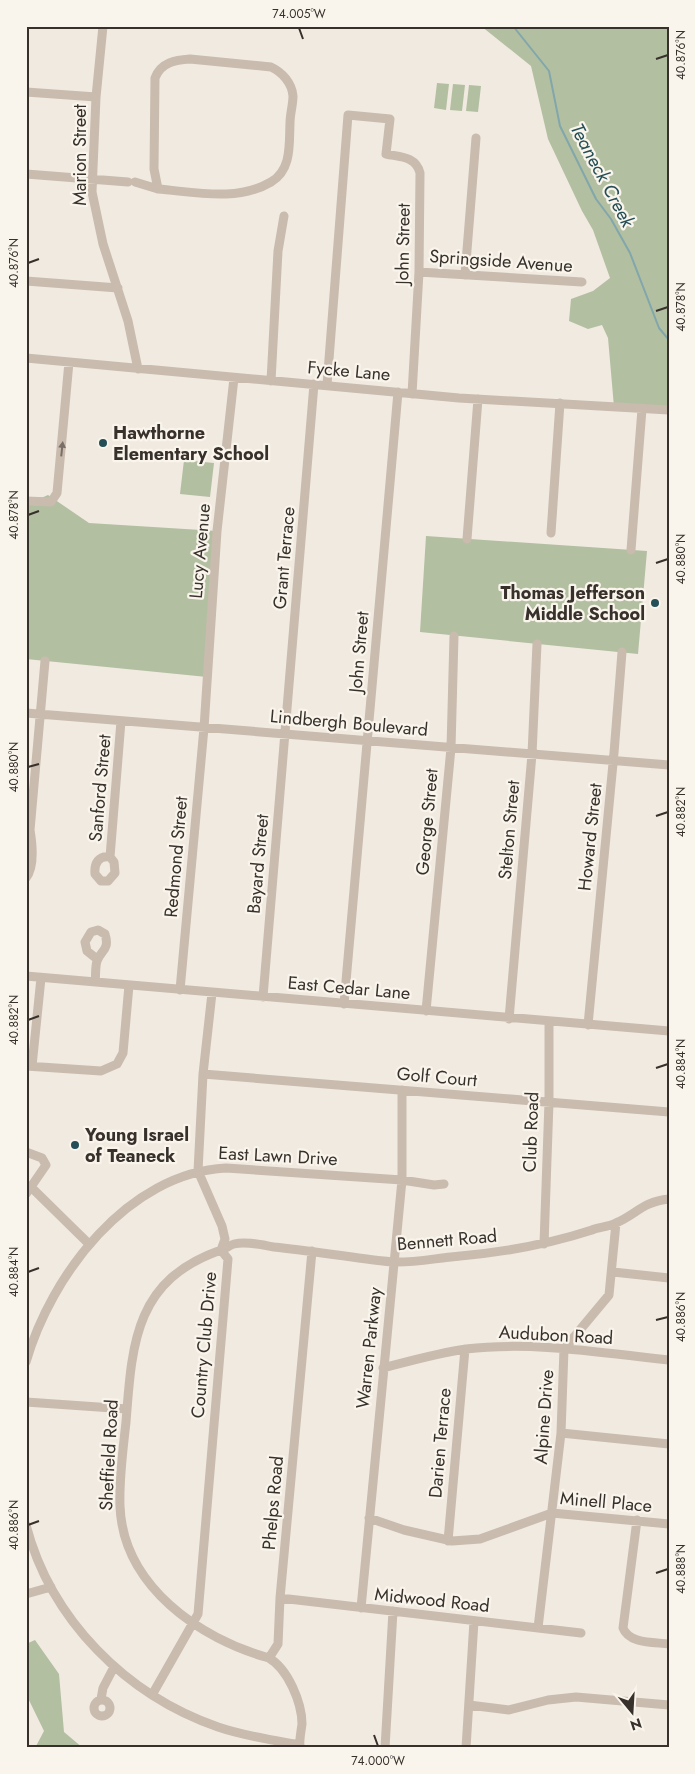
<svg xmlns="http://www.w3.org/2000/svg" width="695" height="1774" font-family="Jost,sans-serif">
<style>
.green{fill:#b3bfa1}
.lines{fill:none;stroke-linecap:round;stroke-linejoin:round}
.stream{stroke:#81a7ac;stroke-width:2}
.minor{stroke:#c9bbad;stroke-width:9}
.oneway{fill:#796f66}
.ticks{fill:none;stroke:#37302b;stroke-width:2}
.poi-dot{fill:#244f56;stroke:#f9f4ec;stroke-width:2}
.labels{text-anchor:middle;stroke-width:4.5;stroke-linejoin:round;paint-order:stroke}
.street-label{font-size:18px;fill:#37302b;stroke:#f9f4ec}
.poi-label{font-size:18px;font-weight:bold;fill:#37302b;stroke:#f9f4ec;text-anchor:start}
.water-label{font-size:19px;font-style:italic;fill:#244f56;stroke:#f9f4ec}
.neatline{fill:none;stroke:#37302b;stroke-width:2}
.ticks-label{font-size:12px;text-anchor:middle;fill:#37302b}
</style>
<rect width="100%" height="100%" fill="#f1eae0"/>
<path class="green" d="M481,26H669V410L614,407L608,338L602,325L588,329L569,321L571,299L593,291L610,278L593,230L582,211L548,139L531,66Z
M437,83L449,84L446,110L434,108Z
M453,84L465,85L462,111L450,110Z
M469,85L481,86L478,112L466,111Z
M184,460L214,463L210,497L180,494Z
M48,495L89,523L217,531L207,677L26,659V497L39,499Z
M426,536L647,551L638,654L420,632Z
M35,1640L59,1674L64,1732L83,1748H35L44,1731L26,1694V1644Z"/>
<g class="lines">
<path class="stream" d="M513,26L549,71L560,126L596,199L611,219L630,253L659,328L669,340"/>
<path class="minor" d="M103,26L96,97L92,192L103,244L128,321L138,369
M190,59L271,67C282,72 292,83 293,96C293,105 290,114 290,123C289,144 292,170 271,182C237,202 195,192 158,189L154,169L155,78C161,62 176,60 190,59Z
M26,92L96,97
M26,174L128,182
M135,182L158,189
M419,272L582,282
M465,275L476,138
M26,281L118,288
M26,358L459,398L669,410
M271,381L278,251L284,216
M327,385L348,115L390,119L386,154C400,157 416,156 420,173L419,272L412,394
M26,501L51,502L57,493L69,362
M551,533L560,403
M467,539L478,399
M631,550L642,409
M26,713L669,765
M110,857C99,855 94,863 95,874L101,881H108L115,873L114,862L110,857L121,721
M26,878C35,867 32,842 30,830L45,661
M26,976L669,1031
M95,982C96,976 95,967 97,961C101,950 110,950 105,934L98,930L91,932L85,942L87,951L97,959
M180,990L204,728L217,531L234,378
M263,997L314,384
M344,1004L398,392
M426,1011L451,748L454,636
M509,1019L532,754L537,644
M588,1025L614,753L622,652
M26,1066L101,1071L117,1064L123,1053L129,985
M32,1066L41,978
M203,1074L669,1112
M26,1152L42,1158L46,1165L26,1194
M32,1188L89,1244
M544,1244L549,1102V1022
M613,1272L669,1278
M26,1362C51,1275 128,1173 226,1168L402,1180L434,1185L444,1184
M383,1368C410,1361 438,1353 466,1349C533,1341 602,1353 669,1360
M26,1402L127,1409
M561,1433L669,1444
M369,1518L404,1530L452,1541L480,1539L552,1513L669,1524
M637,1520L623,1628C629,1644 654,1642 669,1644
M26,1525C51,1620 126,1695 218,1727C244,1736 272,1740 300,1745
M448,1541L465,1349
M26,1594L51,1587
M280,1598L581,1633
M361,1608L402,1180V1090
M538,1628L561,1433L564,1349L609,1295L616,1223
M269,1658C200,1639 123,1586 120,1506C119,1478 123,1450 126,1422C132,1343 135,1280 221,1250C225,1249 230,1245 234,1244C246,1241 262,1245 274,1247C313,1251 352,1258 392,1262C411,1263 432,1259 451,1257C499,1253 546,1245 592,1230C599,1227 608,1227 616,1223C637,1214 642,1202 669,1199
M152,1695L198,1614L228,1259L221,1250L225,1239L222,1226L198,1171L203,1074L212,993
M101,1699L103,1688L114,1667
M94 1708a8 8 0 1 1 16 0a8 8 0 1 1-16 0Z
M469,1705L509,1710L548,1700L576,1697L669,1705
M300,1748C299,1740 301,1732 302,1724C302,1703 288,1669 269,1658L278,1644L280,1598L312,1251
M385,1748L393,1611
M466,1748L474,1621"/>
</g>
<defs><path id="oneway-solid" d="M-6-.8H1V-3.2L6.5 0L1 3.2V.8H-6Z" transform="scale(1.25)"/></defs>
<use class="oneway" href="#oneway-solid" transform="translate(62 449) rotate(-84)"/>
<path class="ticks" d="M299,28L303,39M656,59L668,55M28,263L39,259M656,311L668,307M28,515L39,511M656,563L668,559M28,767L39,764M656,816L668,812M28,1020L39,1016M656,1068L668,1064M28,1272L39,1268M656,1320L668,1317M28,1525L39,1521M656,1573L668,1569M374,1735L378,1746"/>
<g class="poi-dot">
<circle cx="103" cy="443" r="5"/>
<circle cx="655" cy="603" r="5"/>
<circle cx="75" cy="1145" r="5"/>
</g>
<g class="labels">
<g class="street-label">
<text transform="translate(80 155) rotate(-90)" y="6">Marion Street</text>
<text transform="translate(403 244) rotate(-89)" y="6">John Street</text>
<text transform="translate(501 261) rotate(4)" y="6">Springside Avenue</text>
<text transform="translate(349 371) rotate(5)" y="6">Fycke Lane</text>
<text transform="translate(200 551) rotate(-85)" y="6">Lucy Avenue</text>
<text transform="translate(284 558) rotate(-85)" y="6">Grant Terrace</text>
<text transform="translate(359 652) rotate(-85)" y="6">John Street</text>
<text transform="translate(349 723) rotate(5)" y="6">Lindbergh Boulevard</text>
<text transform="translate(100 788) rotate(-85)" y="6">Sanford Street</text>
<text transform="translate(427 822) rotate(-85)" y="6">George Street</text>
<text transform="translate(509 830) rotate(-85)" y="6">Stelton Street</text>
<text transform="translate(590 837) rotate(-84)" y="6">Howard Street</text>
<text transform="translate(176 857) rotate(-85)" y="6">Redmond Street</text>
<text transform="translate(258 864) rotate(-85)" y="6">Bayard Street</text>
<text transform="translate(349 988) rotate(5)" y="6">East Cedar Lane</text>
<text transform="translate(437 1077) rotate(5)" y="6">Golf Court</text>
<text transform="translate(531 1132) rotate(-88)" y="6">Club Road</text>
<text transform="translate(278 1156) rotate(3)" y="6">East Lawn Drive</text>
<text transform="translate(447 1240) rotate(-5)" y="6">Bennett Road</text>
<text transform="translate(556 1335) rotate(3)" y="6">Audubon Road</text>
<text transform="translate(204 1345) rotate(-85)" y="6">Country Club Drive</text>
<text transform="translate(369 1348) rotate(-84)" y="6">Warren Parkway</text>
<text transform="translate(544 1417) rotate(-86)" y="6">Alpine Drive</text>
<text transform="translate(440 1443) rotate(-85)" y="6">Darien Terrace</text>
<text transform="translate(109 1455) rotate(-87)" y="6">Sheffield Road</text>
<text transform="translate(606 1502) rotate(5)" y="6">Minell Place</text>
<text transform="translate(273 1503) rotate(-85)" y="6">Phelps Road</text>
<text transform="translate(432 1600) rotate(6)" y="6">Midwood Road</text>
</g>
<g class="poi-label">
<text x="113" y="439">Hawthorne<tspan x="113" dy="21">Elementary School</tspan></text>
<text x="645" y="599" text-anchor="end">Thomas Jefferson<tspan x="645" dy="21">Middle School</tspan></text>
<text x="85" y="1141">Young Israel<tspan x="85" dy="21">of Teaneck</tspan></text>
</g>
<g class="water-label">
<text transform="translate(603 175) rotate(62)" y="7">Teaneck Creek</text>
</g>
</g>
<rect width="695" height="1774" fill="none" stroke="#f9f4ec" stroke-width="55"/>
<g transform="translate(632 1712) rotate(162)" stroke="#f9f4ec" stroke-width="4" paint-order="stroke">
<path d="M0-4L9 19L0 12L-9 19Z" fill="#37302b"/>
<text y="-8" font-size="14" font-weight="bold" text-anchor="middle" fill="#37302b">N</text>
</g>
<rect x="28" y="28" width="640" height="1718" class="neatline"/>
<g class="ticks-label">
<text x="299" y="18">74.005°W</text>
<text transform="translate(681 55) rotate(-90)" y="4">40.876°N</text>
<text transform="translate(14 263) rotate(-90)" y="4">40.876°N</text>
<text transform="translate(681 307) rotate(-90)" y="4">40.878°N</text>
<text transform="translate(14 515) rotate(-90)" y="4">40.878°N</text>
<text transform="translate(681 559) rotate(-90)" y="4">40.880°N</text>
<text transform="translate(14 767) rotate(-90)" y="4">40.880°N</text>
<text transform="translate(681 812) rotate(-90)" y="4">40.882°N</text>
<text transform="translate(14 1020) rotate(-90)" y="4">40.882°N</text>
<text transform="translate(681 1064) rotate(-90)" y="4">40.884°N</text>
<text transform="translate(14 1272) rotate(-90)" y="4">40.884°N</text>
<text transform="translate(681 1317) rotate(-90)" y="4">40.886°N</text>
<text transform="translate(14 1525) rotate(-90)" y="4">40.886°N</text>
<text transform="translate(681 1569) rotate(-90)" y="4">40.888°N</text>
<text x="378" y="1765">74.000°W</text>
</g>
</svg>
